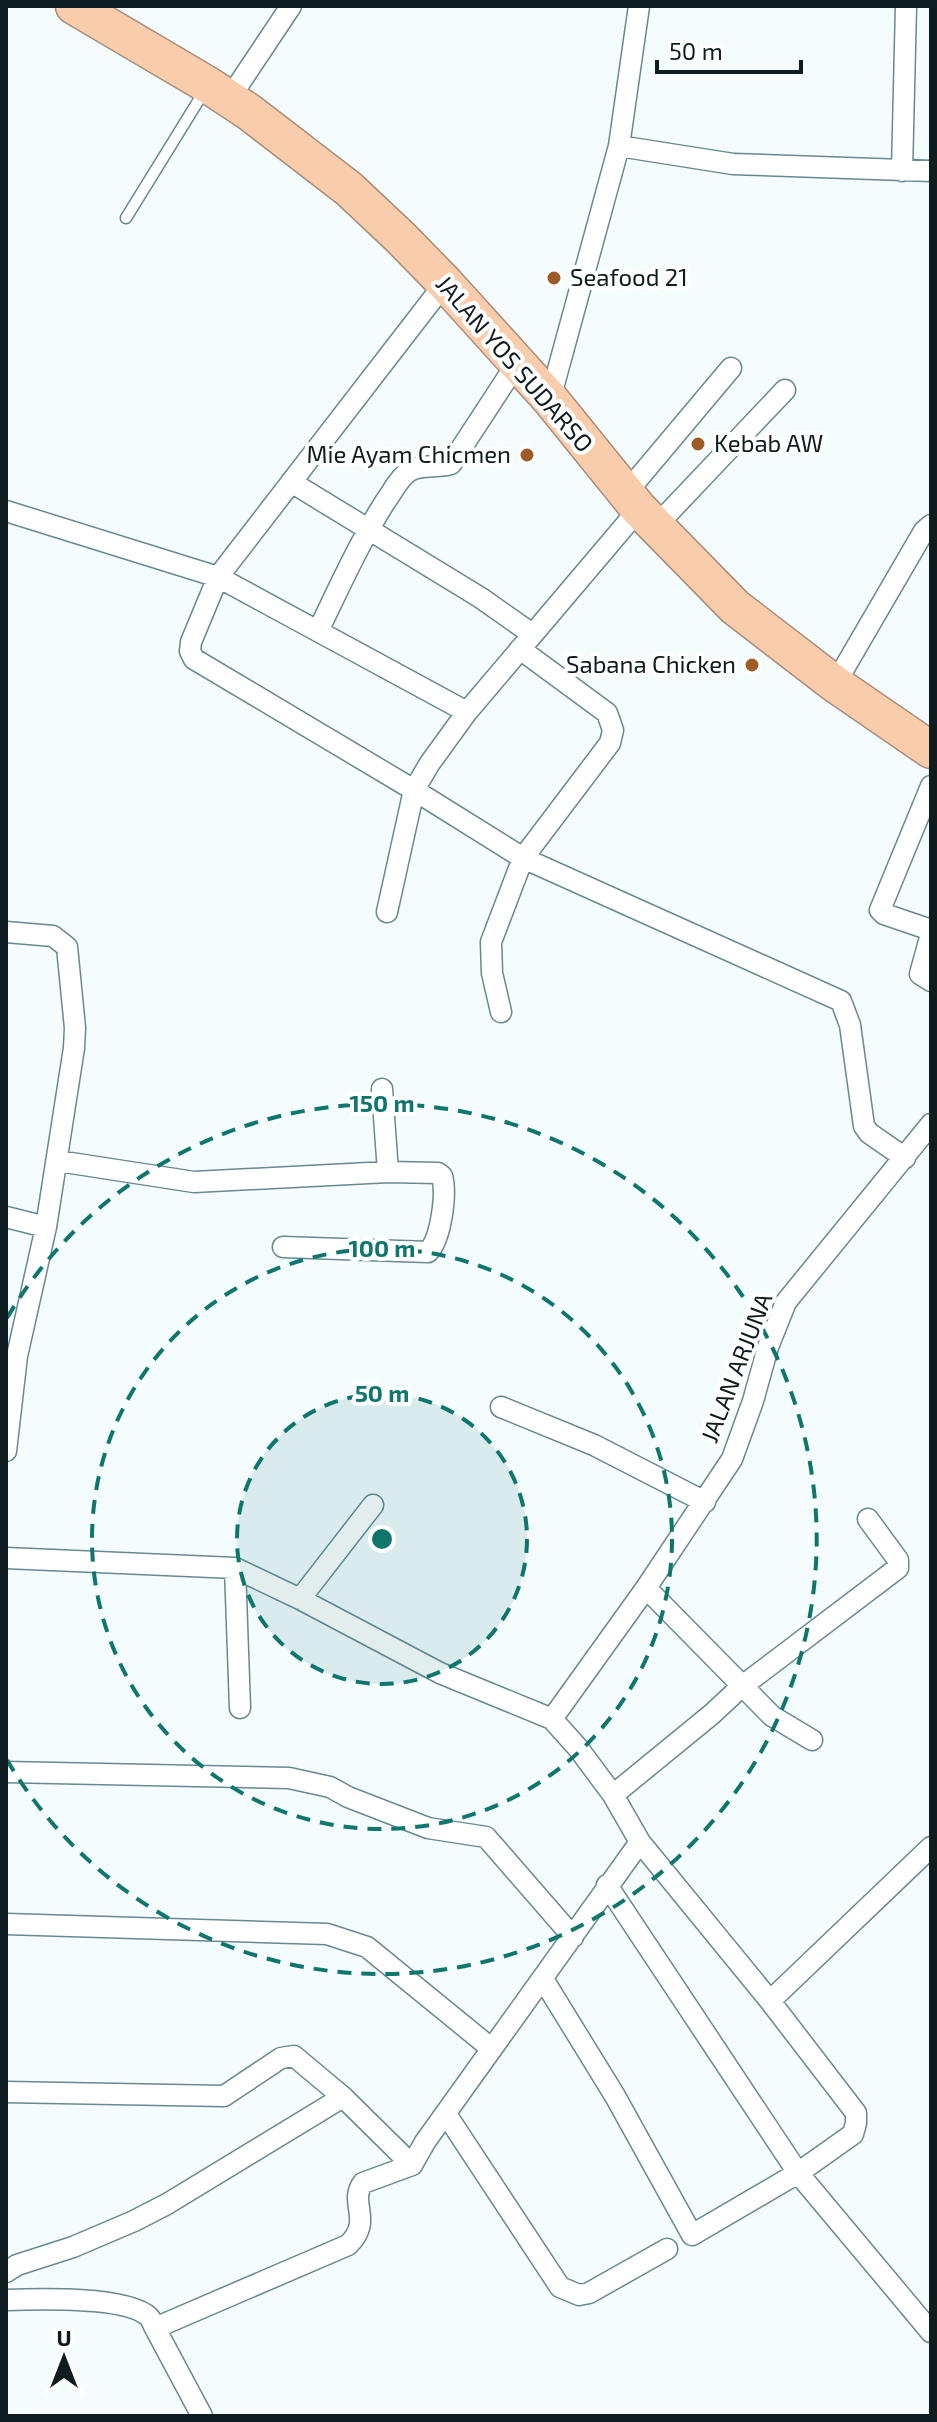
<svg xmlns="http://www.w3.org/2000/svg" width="937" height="2422" font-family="'Exo 2',sans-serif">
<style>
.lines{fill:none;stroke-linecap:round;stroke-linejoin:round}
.lane-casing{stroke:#688892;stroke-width:13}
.street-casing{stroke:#688892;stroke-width:23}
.highway-casing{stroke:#a78e7b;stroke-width:39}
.lane{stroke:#fff;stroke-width:10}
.street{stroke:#fff;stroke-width:20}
.highway{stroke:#f9ccac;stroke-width:36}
.ring{fill:none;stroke:#0f766e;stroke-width:4;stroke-dasharray:14 10}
.poi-dot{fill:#9c5b27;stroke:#fff;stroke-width:3}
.labels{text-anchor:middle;stroke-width:8;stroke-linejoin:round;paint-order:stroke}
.poi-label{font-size:24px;fill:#0e1b1f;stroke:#fff;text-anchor:start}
.street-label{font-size:24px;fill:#0e1b1f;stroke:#fff}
.centre{fill:#0f766e;stroke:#fff;stroke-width:4}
.ring-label{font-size:24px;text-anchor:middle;font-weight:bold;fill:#0f766e;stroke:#fff;stroke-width:8;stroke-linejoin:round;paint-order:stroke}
</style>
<rect width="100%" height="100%" fill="#f5fcfe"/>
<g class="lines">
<defs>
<path id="lane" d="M126,218L205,90"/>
<path id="street" d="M229,99L291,6
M619,146L733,164L931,171
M902,171L906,6
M445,283L218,577L191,642L190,651L194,659L414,790L523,858L841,1001L850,1025L864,1126L869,1133L905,1158
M550,399L619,146L639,6
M291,482L481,598L532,634
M626,493L731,368
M6,511L218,577L467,712
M656,526L785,390
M318,631C339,588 359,543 385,502C392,493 398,479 408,472C418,464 438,468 451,464L517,363
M835,684L924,531L931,525
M931,786L880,910L884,914L931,930
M387,912L414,790L430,763L467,712L639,509
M6,932L53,936L67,947L75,1028L74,1048L46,1227L17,1356L6,1451
M931,934L920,974L931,981
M501,1012L492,973L491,942L523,858L610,743L613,730L607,713L520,649
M382,1089L388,1172
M58,1161L194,1182L388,1172L438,1173L442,1176C447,1194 441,1239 428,1252L283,1247
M6,1217L46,1227
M501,1407L594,1445L705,1502
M6,1558L235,1568L300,1599L440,1673L552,1719L578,1748L613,1795L640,1842L770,2001L856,2113V2123L853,2134L798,2173L692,2235L615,2096L543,1979
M235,1568L240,1708
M646,1588L772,1716L812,1740
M300,1599L373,1505
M552,1719L646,1588L732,1459L753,1401L768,1347L786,1302L931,1124
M6,1772L289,1778L330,1787L348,1797L428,1828L486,1837L573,1937
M613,1795L712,1714L741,1687L898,1568V1560L868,1519
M607,1885L798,2173L931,2332
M6,1924L327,1934L367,1947L492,2049
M770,2001L931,1847
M6,2092L224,2096L281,2058L294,2056L343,2097L412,2165
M446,2114L560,2287L579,2295L589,2293L667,2249
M6,2272L17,2265L73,2247L134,2221L167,2204L343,2097
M6,2300C37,2299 127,2296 149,2317C152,2320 153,2325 155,2328L348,2245C374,2220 348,2203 363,2183L412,2165L425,2142L640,1842
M155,2328L202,2416"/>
<path id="highway" d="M74,6L208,85L249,112L349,189L400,237L445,283L550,399L639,509L735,607L835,684L931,750"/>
</defs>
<use href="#lane" class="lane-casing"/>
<use href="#street" class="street-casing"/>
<use href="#highway" class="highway-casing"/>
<use href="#lane" class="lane"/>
<use href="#street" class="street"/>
<use href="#highway" class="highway"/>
</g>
<circle cx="382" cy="1539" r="145" fill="#0f766e" fill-opacity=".12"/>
<g class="ring">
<circle cx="382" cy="1539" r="145"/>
<circle cx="382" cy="1539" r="290"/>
<path d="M7 1318A435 435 0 1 1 7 1760"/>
</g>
<g class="poi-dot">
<circle cx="554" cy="278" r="8"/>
<circle cx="698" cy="444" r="8"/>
<circle cx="527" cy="455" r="8"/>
<circle cx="752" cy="665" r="8"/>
</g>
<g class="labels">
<g class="poi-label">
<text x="570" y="286">Seafood 21</text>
<text x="714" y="452">Kebab AW</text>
<text x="511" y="463" text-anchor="end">Mie Ayam Chicmen</text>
<text x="736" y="673" text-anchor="end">Sabana Chicken</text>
</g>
<g class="street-label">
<text transform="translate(514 364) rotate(49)" y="8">JALAN YOS SUDARSO</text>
<text transform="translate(737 1368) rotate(-69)" y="8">JALAN ARJUNA</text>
</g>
</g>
<circle cx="382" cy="1539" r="12" class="centre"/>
<g class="ring-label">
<text x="382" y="1112">150 m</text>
<text x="382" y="1257">100 m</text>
<text x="382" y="1402">50 m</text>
</g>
<rect width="937" height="2422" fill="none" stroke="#0e1b1f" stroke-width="16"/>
<g transform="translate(64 2358)" stroke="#ffffff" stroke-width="6" paint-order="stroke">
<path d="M0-6L14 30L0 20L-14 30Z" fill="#0e1b1f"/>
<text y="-12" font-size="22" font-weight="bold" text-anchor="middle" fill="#0e1b1f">U</text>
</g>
<path d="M657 60v12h144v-12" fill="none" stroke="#0e1b1f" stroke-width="4"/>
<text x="669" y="60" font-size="24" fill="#0e1b1f" stroke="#ffffff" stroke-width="6" paint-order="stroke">50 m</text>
</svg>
